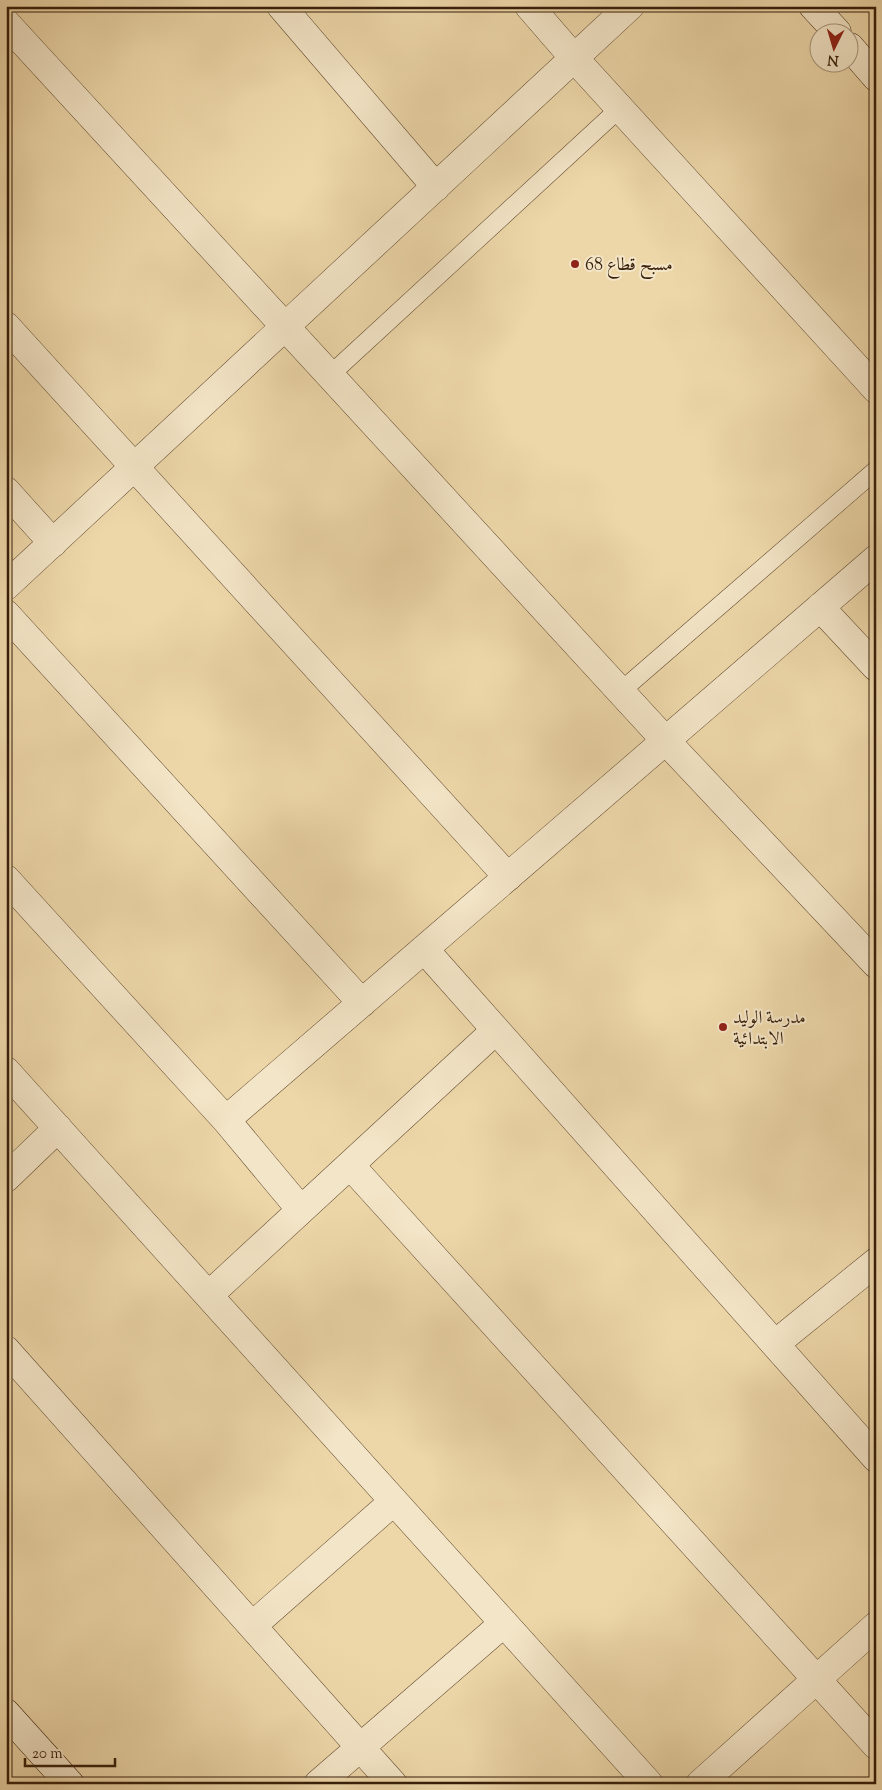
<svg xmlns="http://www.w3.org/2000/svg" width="882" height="1790" font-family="'Sorts Mill Goudy',Amiri,serif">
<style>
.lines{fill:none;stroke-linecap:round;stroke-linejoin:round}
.lane-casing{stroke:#644c32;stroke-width:19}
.street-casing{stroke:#644c32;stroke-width:29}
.secondary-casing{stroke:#371e0a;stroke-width:29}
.lane{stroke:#f3e5c7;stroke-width:18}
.street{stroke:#f3e5c7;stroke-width:28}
.secondary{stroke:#f3e5c7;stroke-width:28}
.poi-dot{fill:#8f2418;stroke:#f3e5c7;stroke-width:2}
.labels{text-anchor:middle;stroke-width:4;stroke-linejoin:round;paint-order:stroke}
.poi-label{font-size:18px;fill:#371e0a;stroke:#f3e5c7;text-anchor:start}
</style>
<rect width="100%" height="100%" fill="#edd7a9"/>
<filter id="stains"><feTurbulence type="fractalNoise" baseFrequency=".004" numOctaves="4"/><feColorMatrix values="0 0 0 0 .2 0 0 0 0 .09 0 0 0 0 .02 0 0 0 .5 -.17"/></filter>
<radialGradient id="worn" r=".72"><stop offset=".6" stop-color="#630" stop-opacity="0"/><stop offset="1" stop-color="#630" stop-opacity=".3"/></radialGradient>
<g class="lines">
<defs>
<path id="lane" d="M330,375L620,108
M620,692L876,470"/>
<path id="street" d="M281,6L436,187
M529,6L574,58L876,389
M6,23L666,741L876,964
M6,326L508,877
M6,491L53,543
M6,586L630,6
M820,607L876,667
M6,614L362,1003
M6,879L226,1120L301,1210
M424,949L876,1458
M6,1071L649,1784
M226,1120L876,559
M350,1165L876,1745
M6,1178L58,1128
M209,1295L496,1030
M775,1344L876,1262
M6,1350L393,1784
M252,1626L394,1501
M318,1784L504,1623
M700,1784L876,1626"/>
<path id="secondary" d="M813,6L837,32
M850,47L876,77
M6,1713L70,1784"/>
</defs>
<use href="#lane" class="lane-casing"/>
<use href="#street" class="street-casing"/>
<use href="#secondary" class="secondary-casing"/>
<use href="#lane" class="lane"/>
<use href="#street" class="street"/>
<use href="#secondary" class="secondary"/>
</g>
<g class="poi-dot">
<circle cx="575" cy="264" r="5"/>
<circle cx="723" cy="1027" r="5"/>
</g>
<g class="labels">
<g class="poi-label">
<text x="585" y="270">مسبح قطاع 68</text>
<text x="733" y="1023">مدرسة الوليد<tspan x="733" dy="21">الابتدائية</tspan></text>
</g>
</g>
<rect width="882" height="1790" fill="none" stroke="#edd7a9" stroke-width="25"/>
<rect x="8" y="8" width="867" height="1775" fill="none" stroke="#371e0a" stroke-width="2.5"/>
<rect x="12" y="12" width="857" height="1765" fill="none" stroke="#371e0a"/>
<g transform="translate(834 48) rotate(185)"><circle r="24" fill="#f3e5c7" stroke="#a8957b"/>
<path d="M0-4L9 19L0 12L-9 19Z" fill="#8f2418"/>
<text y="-8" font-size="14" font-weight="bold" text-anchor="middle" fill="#371e0a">N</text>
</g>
<path d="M25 1758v8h90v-8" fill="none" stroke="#371e0a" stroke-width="2.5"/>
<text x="32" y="1758" font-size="15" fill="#371e0a" stroke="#f3e5c7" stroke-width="4" paint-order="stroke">20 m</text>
<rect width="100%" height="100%" filter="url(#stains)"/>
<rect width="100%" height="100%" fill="url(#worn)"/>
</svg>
